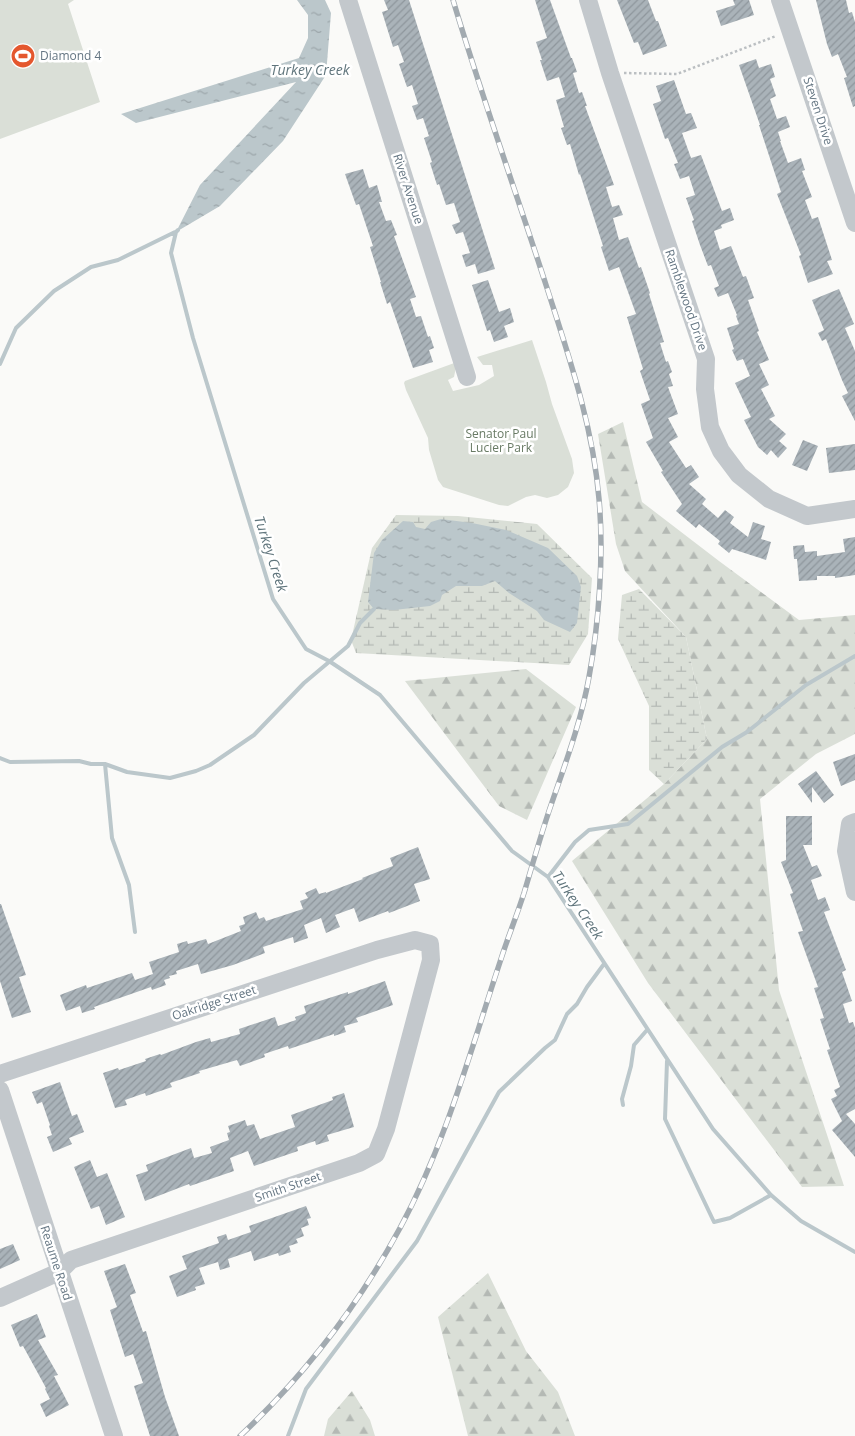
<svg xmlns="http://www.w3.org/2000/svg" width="855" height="1436" font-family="'Open Sans',sans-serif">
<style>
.forest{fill:url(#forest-firs)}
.wetland{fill:url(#wetland-marsh)}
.park{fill:#dadfd7}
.water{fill:url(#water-ripples)}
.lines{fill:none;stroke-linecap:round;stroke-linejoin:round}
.stream{stroke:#bbc7cb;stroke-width:4}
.building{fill:url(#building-hatch)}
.path{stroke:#bbbfc2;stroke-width:2.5;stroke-dasharray:2.5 2.5;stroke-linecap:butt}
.minor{stroke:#c3c8cc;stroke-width:18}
.rail-casing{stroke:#a2aab0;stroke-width:5.5}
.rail{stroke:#fff;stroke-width:4;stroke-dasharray:11;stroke-linecap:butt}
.labels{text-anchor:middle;stroke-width:5;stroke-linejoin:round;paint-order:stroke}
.poi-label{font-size:12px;fill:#657683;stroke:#fff;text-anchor:start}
.street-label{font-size:12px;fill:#657683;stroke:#fff}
.park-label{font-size:12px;fill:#687a64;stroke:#fff}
.water-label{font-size:14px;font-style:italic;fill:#60757c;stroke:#fff}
</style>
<defs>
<pattern id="forest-firs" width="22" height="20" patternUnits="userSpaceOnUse" patternTransform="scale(1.25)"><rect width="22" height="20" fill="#dadfd7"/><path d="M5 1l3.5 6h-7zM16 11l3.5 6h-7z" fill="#b4b9b4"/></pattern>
<pattern id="wetland-marsh" width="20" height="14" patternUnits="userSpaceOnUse" patternTransform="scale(1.25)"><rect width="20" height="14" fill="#dadfd7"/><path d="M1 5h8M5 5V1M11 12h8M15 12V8" fill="none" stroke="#b4b9b4"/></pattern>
<pattern id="water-ripples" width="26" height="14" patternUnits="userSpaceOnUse" patternTransform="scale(1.25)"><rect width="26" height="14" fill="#bbc7cb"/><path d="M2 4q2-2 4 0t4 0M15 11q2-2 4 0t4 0" fill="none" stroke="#9ca6aa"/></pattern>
<pattern id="building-hatch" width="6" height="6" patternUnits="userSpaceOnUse" patternTransform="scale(1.25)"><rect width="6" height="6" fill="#aab3b9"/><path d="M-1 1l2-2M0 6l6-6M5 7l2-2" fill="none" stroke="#8e969c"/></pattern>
</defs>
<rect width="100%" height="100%" fill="#fafaf8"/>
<path class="forest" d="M623,422L642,502L719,561L799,620L855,615V734L816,754L760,799L779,990L844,1186L802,1187L648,983L572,861L664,784L707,739L686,637L625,571L616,544L598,434Z
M526,669L576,707L527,820L499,806L405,681Z
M488,1273L526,1351L558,1392L575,1436H468L438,1317Z
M352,1391L370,1420L375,1436H324L328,1419Z"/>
<path class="wetland" d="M396,515L458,516L537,524L592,578L588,634L569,665L356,653L351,640L372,548Z
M639,589L686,637L707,739L664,784L649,770V706L618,639L622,595Z"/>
<path class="park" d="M0,0H74L68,4L100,102L0,139Z
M532,340L546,382L552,404L572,459L574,473L568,487L558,495L547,498L535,495L526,497L508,506L499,505L443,487L438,480L429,450L428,438L406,390L404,383L405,381L457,362L454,377L448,380L453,391L479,385L494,376L492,365H483L477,357Z"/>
<path class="water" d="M297,0H325L331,13L326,75L283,141L220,206L176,232L200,185L296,82L136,123L121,114L299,58L308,38V15Z
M441,519L472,523L506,530L548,548L577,576L581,587L577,623L570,632L544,620L537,611L509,593L495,581L482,586H456L442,595L440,601L430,606L394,610L374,609L368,602L374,553L382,540L403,521L413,522L416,527L425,529L431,522Z"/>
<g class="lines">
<path class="stream" d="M178,230L176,232L171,253L193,338L273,599L306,649L329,661L380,695L512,851L548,877L713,1129L771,1195L801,1221L855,1252
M0,364L16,328L54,291L91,267L118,260L175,232
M0,758L10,762L79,761L91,764H105L127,772L170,778L196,771L210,765L254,735L304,683L348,646L360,623L374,609
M105,764L112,838L129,885L135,932
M548,877L575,842L589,830L628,824L722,747L747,732L806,685L855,656
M667,1061L665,1119L714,1222L730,1218L771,1195
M623,1105L622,1099L631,1066L634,1045L647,1030
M288,1436L306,1389L417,1241L499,1092L545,1048L555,1040L567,1014L577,1004L587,987L604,964"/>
</g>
<path class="building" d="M384,0H409L495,269L478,274L475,264L466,267L462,255L470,253L463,232L456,234L452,225L460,222L454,203L446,205L439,184L437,185L430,163L432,162L424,138L429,136L423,118L417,120L412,106L418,104L412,85L407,87L399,64L404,62L398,45L393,47L382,12L388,10Z
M535,0H550L571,58H572L577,72L573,73L579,93L582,92L587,106H585L614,185L606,187L612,207L619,205L623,215L613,218L619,240L628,237L639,268L641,267L650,293L649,294L664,342L660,343L666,362L668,361L672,372L669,374L673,386L668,387L678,414L668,418L678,437L669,442L686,468L691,465L699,477L689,484L706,499L702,504L718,518L725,510L734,517L730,523L748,537L753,522L765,526L761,539L771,542L766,560L732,549L729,553L718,544L720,541L699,524L696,528L676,511L682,504L661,472L663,471L646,442L653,438L641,404L650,400L640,371L643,369L627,317L636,314L619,267L609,271L601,247L603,246L580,174L579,175L570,144L567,145L561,128L564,127L556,100L565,97L559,77L547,81L540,60H542L536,42L547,38Z
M617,0H648L656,21H658L667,46L643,55L638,42L634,43Z
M733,0H749L754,15L721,26L716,11L735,5Z
M816,0H846L849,13L852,12L855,22V106L853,107L844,78L847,77L838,54L832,57L827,44Z
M756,59L759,68L771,64L775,77L770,79L776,96L770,99L777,119L786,116L790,127L778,132L781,141H780L788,163L801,158L805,170L802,171L812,197L805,200L812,219L818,217L832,260L827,261L833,274L808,283L799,256L801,255L777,194L781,192L759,125H760L739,65Z
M674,80L686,114L691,113L697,128L682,133L691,158L701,155L722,211L730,208L734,220L721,225L722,228L714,231L720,250L731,246L743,277L746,276L754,298L748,300L759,331L757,332L769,360L759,364L769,385L761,389L775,416L769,419L786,434L779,441L787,448L778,458L771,450L767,455L758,447L744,420L751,417L735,383L750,376L743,359L737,361L732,350L734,349L727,328L739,324L736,316L737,315L728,293L718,297L714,288L719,286L711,265L708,266L700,245L692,221L694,220L686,198L695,195L689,176L680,179L674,164L678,163L668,138L665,139L653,104L661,101L656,86Z
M363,169L369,188L377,185L382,202H379L386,221L391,220L397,235L394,236L416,297L410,299L416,317L421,316L428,337L430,336L434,348L429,350L433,362L413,368L390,302L387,304L380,282H381L370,247L373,246L359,204L356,205L345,174Z
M488,280L499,312L510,308L514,322L504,326L508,337L494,342L490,330L487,331L472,285Z
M839,289L854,324L845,328L855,351V421L842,396L848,393L842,380L826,339L822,341L818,333L824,330L812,300Z
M803,440L818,446L807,471L792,465Z
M855,444V470L829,473L826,448Z
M855,537V575L835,578V576H817V580L799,581L797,559H794L793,546L804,545L805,552L817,551V556L845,552L843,539Z
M855,754V780L841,786L833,762Z
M816,771L834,795L824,803L812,787V803L798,784Z
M786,816H812V845H803L812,867L817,865L822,876L811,880L818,900L825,897L830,910L824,912L846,970L842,972L852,1001L843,1004L849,1023L853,1022L855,1028V1109L846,1114L855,1124V1157L832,1130L842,1121L831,1099L837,1096L834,1090L840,1087L827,1050L830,1049L820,1019L824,1018L814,988L818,987L798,932L803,931L790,894L793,893L781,862L786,860Z
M418,847L430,879L414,884L420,901L389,913L388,911L359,922L354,908L335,915L340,927L326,933L321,918L304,925L308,938L294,943L293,937L263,947L265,953L233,965L201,974L198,964L176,971L177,974L169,976L170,978L164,980L166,985L152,990L151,987L94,1007L95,1009L82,1013L80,1006L66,1011L60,995L86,985L87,988L132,973L135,980L153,974L149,962L179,952L177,944L187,941L188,944L206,939L208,944L241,931L239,926L245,924L243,917L256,912L259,919L264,917L266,921L303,909L300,901L308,898L305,893L316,888L319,894L326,892V893L363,879L362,878L393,866L390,858Z
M0,904H1L26,975L19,977L31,1012L12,1018L0,981Z
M385,981L393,1005L356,1018L358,1022L344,1026L346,1032L334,1036V1034L289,1049L288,1046L264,1054L265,1057L240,1066L237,1060L199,1071L200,1073L170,1083L172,1087L146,1096L145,1093L125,1100L127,1105L115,1108L103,1073L118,1068L119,1070L146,1061L145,1059L160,1054L161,1055L196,1042L210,1038L211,1042L240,1034L239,1029L275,1017L278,1026L296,1020L295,1017L306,1013L304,1006L348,992V994Z
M60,1082L72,1116L77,1114L84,1132L69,1138L72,1144L53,1152L47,1137L52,1135L49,1126L50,1125L42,1102L37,1104L32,1092Z
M344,1093L354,1127L327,1135L329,1141L316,1145L315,1141L297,1147L298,1151L254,1166L248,1151L230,1158L234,1171L190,1186L189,1184L145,1201L136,1175L148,1171L146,1165L191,1148L194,1158L212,1153L210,1147L229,1140L227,1133L230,1132L228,1126L245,1120L247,1126L254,1124L260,1139L295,1127L291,1115L333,1100L332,1097Z
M90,1160L97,1177L107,1173L125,1217L106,1225L99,1206L91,1209L74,1167Z
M306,1206L311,1218L307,1219L309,1225L301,1228L304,1236L296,1239L298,1243L289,1246L291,1252L279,1256L278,1253L254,1261L251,1251L228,1259L230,1267L220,1270L218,1262L199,1268L205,1284L195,1287L196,1290L177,1297L169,1276L187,1269L182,1256L219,1243L217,1237L226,1234L228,1240L251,1232L249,1226Z
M13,1244L20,1260L0,1269V1249Z
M125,1264L136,1293L130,1295L143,1332L146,1331L165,1397L179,1436H150L134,1386L143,1383L133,1354L125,1357L110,1310L117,1307L104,1271Z
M37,1314L46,1337L38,1340L58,1375L54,1376L69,1405L46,1417L40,1404L50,1399L45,1389L46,1388L23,1346L20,1347L11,1325Z"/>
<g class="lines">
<path class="path" d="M624,73L677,74L776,36"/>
<path class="minor" d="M348,0L467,377
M588,0L610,73L706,359L705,389L710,427L721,451L739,475L769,499L807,516L855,509
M780,0L855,223
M855,822L850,824L846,851L855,892
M0,1074L377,950L415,940L430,944L431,960L386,1129L376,1154L359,1163L71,1260L59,1272L0,1298
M0,1090L114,1436"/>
<defs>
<path id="rail" d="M240,1436C304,1376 358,1306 400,1228C446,1143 471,1049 501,959C508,937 517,915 524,893C532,866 540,838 549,811C564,767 581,723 589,677C599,623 604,554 599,499C593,426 569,357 547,288C516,192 482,97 453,0"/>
</defs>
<use href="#rail" class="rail-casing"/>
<use href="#rail" class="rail"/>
</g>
<defs>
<symbol id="stadium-disc" viewBox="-11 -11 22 22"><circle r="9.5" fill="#e4572e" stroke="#fff"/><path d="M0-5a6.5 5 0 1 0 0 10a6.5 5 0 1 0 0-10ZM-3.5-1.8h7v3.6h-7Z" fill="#fff"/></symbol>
</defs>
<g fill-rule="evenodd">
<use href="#stadium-disc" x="9" y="42" width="28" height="28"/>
</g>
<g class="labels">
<g class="poi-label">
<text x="40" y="60">Diamond 4</text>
</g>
<g class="street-label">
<text transform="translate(818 111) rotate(72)" y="4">Steven Drive</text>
<text transform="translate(408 189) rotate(72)" y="4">River Avenue</text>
<text transform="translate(686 300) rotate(71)" y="4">Ramblewood Drive</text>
<text transform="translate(214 1003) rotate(-18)" y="4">Oakridge Street</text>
<text transform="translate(288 1187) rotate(-19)" y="4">Smith Street</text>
<text transform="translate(56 1263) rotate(72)" y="4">Reaume Road</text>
</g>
<g class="park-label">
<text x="501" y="438">Senator Paul<tspan x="501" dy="14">Lucier Park</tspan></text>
</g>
<g class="water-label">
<text x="310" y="75">Turkey Creek</text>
<text transform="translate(271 554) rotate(72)" y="5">Turkey Creek</text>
<text transform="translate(578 905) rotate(56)" y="5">Turkey Creek</text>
</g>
</g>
</svg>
